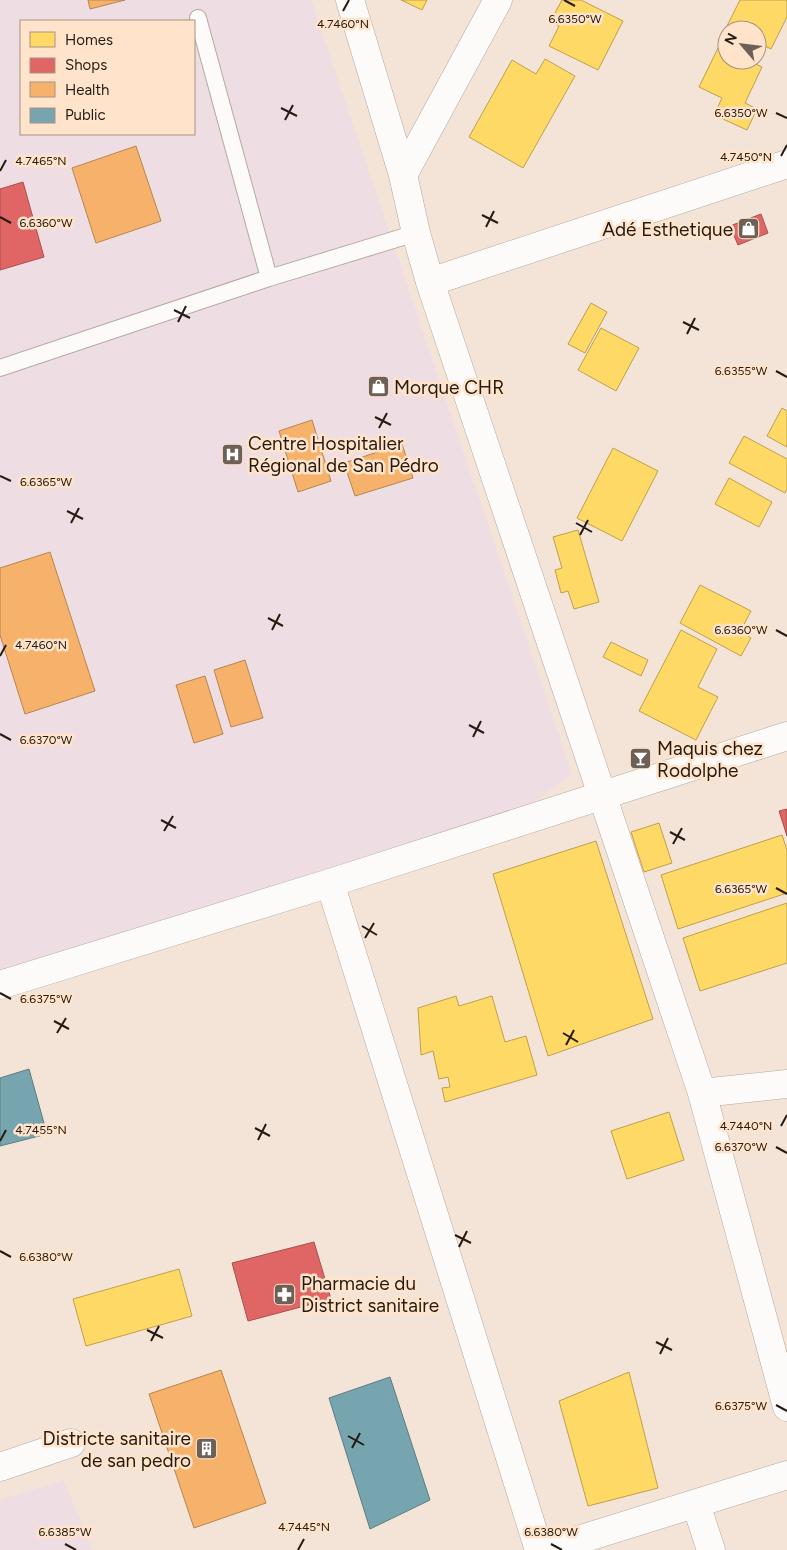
<svg xmlns="http://www.w3.org/2000/svg" width="787" height="1550" font-family="Figtree,sans-serif">
<style>
.medical{fill:#eedde2;fill-rule:evenodd}
.homes{fill:#ffd966;stroke:#bea04d}
.shops{fill:#e06666;stroke:#a8504d}
.health{fill:#f6b26b;stroke:#b78550}
.public{fill:#76a5af;stroke:#5e7c80}
.lines{fill:none;stroke-linecap:round;stroke-linejoin:round}
.lane-casing{stroke:#b4a99f;stroke-width:18}
.street-casing{stroke:#b4a99f;stroke-width:29}
.lane{stroke:#fdfbf9;stroke-width:16}
.street{stroke:#fdfbf9;stroke-width:28}
.ticks{fill:none;stroke:#251b12;stroke-width:2}
.labels{text-anchor:middle;stroke-width:5;stroke-linejoin:round;paint-order:stroke}
.poi-label{font-size:19px;fill:#251b12;stroke:#ffe3cb;text-anchor:start}
.ticks-label{font-size:12px;text-anchor:middle;fill:#251b12;stroke:#ffe3cb;stroke-width:5;stroke-linejoin:round;paint-order:stroke}
</style>
<rect width="100%" height="100%" fill="#f3e4d7"/>
<path class="medical" d="M0,0H311L572,774L529,806L95,941L0,969ZM21,21H194V134H21Z
M64,1480L92,1550H0V1500Z"/>
<path class="homes" d="M401,0H427L422,10Z
M562,0H581L623,21L598,70L549,46L559,26L550,22Z
M740,0H787V17L771,49L757,42V30H734L727,26Z
M719,46L727,50V60H747L762,67L745,103L757,109L747,130L714,115L722,98L699,87Z
M545,59L575,76L523,168L469,137L512,60L536,74Z
M591,303L607,312L585,353L568,344Z
M601,328L639,348L616,391L578,370Z
M782,408L787,411V447L767,436Z
M744,436L787,459V489L785,493L729,463Z
M613,448L658,471L622,541L577,518Z
M729,478L772,502L759,527L715,504Z
M578,530L599,602L574,609L568,591L561,593L555,570L562,568L553,537Z
M700,585L751,611L740,632L751,638L741,656L680,623Z
M681,630L717,649L698,687L718,697L696,740L639,711Z
M611,642L648,660L641,676L603,657Z
M659,823L672,863L644,872L631,832Z
M782,835L787,850V893L678,929L661,875Z
M596,841L653,1019L548,1056L493,874Z
M787,903V963L700,991L683,938Z
M456,996L459,1006L492,996L505,1042L526,1036L537,1075L445,1102L442,1088L450,1087L448,1077L439,1079L433,1051L421,1055L418,1008Z
M669,1112L684,1160L627,1179L611,1131Z
M179,1269L192,1316L86,1346L73,1299Z
M629,1372L658,1488L588,1506L559,1401Z"/>
<path class="shops" d="M23,182L44,257L0,270V189Z
M761,214L768,233L738,245L730,226Z
M787,809V836L779,811Z
M314,1242L331,1299L248,1321L232,1263Z"/>
<path class="health" d="M88,0H125L90,9Z
M136,146L161,221L96,243L72,168Z
M312,420L331,481L298,492L279,431Z
M402,444L413,478L355,496L344,463Z
M50,552L95,691L25,714L0,635V568Z
M245,660L263,718L231,727L214,670Z
M205,676L223,734L194,743L176,685Z
M221,1370L266,1503L194,1528L149,1394Z"/>
<path class="public" d="M29,1069L47,1134L0,1146V1078Z
M390,1377L430,1500L370,1529L329,1398Z"/>
<g class="lines">
<defs>
<path id="lane" d="M198,18L269,278
M0,368L269,278L416,233"/>
<path id="street" d="M350,0L403,175L416,233L430,282L702,1093L787,1407
M403,175L498,0
M430,282L787,164
M330,883L539,1550
M0,985L330,883L787,736
M702,1093L787,1084
M0,1467L71,1443
M696,1504L711,1550
M546,1550L787,1475"/>
</defs>
<use href="#lane" class="lane-casing"/>
<use href="#street" class="street-casing"/>
<use href="#lane" class="lane"/>
<use href="#street" class="street"/>
</g>
<path class="ticks" d="M564,0L575,6M343,11L349,0M281,108L297,116M776,113L787,118M285,120L293,105M781,156L787,145M0,171L6,160M482,215L498,223M0,217L11,223M486,227L494,211M174,310L190,318M178,322L186,306M683,322L699,330M687,334L695,318M776,371L787,377M375,417L391,425M379,428L387,413M0,476L11,481M67,511L83,519M71,523L79,508M576,523L592,532M580,535L588,520M268,618L283,626M272,630L280,614M776,630L787,636M0,656L6,645M469,725L484,733M0,734L11,740M473,737L481,721M161,820L176,828M164,831L173,816M670,832L685,840M673,844L682,828M776,888L787,894M362,926L377,935M365,938L374,923M0,993L11,999M54,1021L69,1029M57,1033L66,1018M563,1033L578,1042M566,1045L574,1030M781,1126L787,1115M255,1128L270,1136M258,1140L266,1124M0,1141L6,1130M776,1147L787,1153M455,1235L471,1243M459,1247L467,1231M0,1251L11,1257M147,1330L163,1338M151,1341L159,1326M656,1342L672,1350M660,1354L668,1338M776,1405L787,1411M348,1436L364,1445M352,1448L360,1433M65,1544L76,1550M551,1544L562,1550M298,1550L304,1539"/>
<defs>
<symbol id="shop-square" viewBox="-11 -11 22 22"><rect x="-9" y="-9" width="18" height="18" rx="4" fill="#6d6157" stroke="#ffe3cb"/><path d="M-5-2.5h2.3a2.7 3.5 0 0 1 5.4 0H5L5.5 6h-11ZM-1.5-2.5h3a1.5 2.3 0 0 0-3 0Z" fill="#fff"/></symbol>
<symbol id="hospital-square" viewBox="-11 -11 22 22"><rect x="-9" y="-9" width="18" height="18" rx="4" fill="#6d6157" stroke="#ffe3cb"/><path d="M-5-5h3v3.5h4V-5h3V5h-3V1.5h-4V5h-3Z" fill="#fff"/></symbol>
<symbol id="bar-square" viewBox="-11 -11 22 22"><rect x="-9" y="-9" width="18" height="18" rx="4" fill="#6d6157" stroke="#ffe3cb"/><path d="M-6-5H6L.8 .8V4.5H3.5V6h-7V4.5H-.8V.8Z" fill="#fff"/></symbol>
<symbol id="pharmacy-square" viewBox="-11 -11 22 22"><rect x="-9" y="-9" width="18" height="18" rx="4" fill="#6d6157" stroke="#ffe3cb"/><path d="M-2-6h4v4h4v4h-4v4h-4v-4h-4v-4h4Z" fill="#fff"/></symbol>
<symbol id="building-square" viewBox="-11 -11 22 22"><rect x="-9" y="-9" width="18" height="18" rx="4" fill="#6d6157" stroke="#ffe3cb"/><path d="M-4-6H4V6H1V3H-1V6H-4ZM-2.5-4.3h1.7v1.8h-1.7ZM.8-4.3h1.7v1.8H.8ZM-2.5-1h1.7V.8h-1.7ZM.8-1h1.7V.8H.8Z" fill="#fff"/></symbol>
</defs>
<g fill-rule="evenodd">
<use href="#shop-square" x="736" y="216" width="25" height="25"/>
<use href="#shop-square" x="366" y="374" width="25" height="25"/>
<use href="#hospital-square" x="220" y="442" width="25" height="25"/>
<use href="#bar-square" x="628" y="746" width="25" height="25"/>
<use href="#pharmacy-square" x="272" y="1282" width="25" height="25"/>
<use href="#building-square" x="194" y="1436" width="25" height="25"/>
</g>
<g class="labels">
<g class="poi-label">
<text x="733" y="236" text-anchor="end">Adé Esthetique</text>
<text x="394" y="394">Morque CHR</text>
<text x="248" y="450">Centre Hospitalier<tspan x="248" dy="22">Régional de San Pédro</tspan></text>
<text x="657" y="755">Maquis chez<tspan x="657" dy="22">Rodolphe</tspan></text>
<text x="301" y="1290">Pharmacie du<tspan x="301" dy="22">District sanitaire</tspan></text>
<text x="191" y="1445" text-anchor="end">Districte sanitaire<tspan x="191" dy="22">de san pedro</tspan></text>
</g>
</g>
<g class="ticks-label">
<text x="575" y="23">6.6350°W</text>
<text x="343" y="28">4.7460°N</text>
<text x="741" y="117">6.6350°W</text>
<text x="746" y="161">4.7450°N</text>
<text x="41" y="165">4.7465°N</text>
<text x="46" y="227">6.6360°W</text>
<text x="741" y="375">6.6355°W</text>
<text x="46" y="486">6.6365°W</text>
<text x="741" y="634">6.6360°W</text>
<text x="41" y="649">4.7460°N</text>
<text x="46" y="744">6.6370°W</text>
<text x="741" y="893">6.6365°W</text>
<text x="46" y="1003">6.6375°W</text>
<text x="746" y="1130">4.7440°N</text>
<text x="41" y="1134">4.7455°N</text>
<text x="741" y="1151">6.6370°W</text>
<text x="46" y="1261">6.6380°W</text>
<text x="741" y="1410">6.6375°W</text>
<text x="304" y="1531">4.7445°N</text>
<text x="65" y="1536">6.6385°W</text>
<text x="551" y="1536">6.6380°W</text>
</g>
<rect x="20" y="20" width="175" height="115" fill="#ffe3cb" stroke="#a89381"/>
<rect x="30" y="32" width="25" height="15" fill="#ffd966" stroke="#a89381"/>
<text x="65" y="45" font-size="15" fill="#251b12">Homes</text>
<rect x="30" y="58" width="25" height="15" fill="#e06666" stroke="#a89381"/>
<text x="65" y="70" font-size="15" fill="#251b12">Shops</text>
<rect x="30" y="82" width="25" height="15" fill="#f6b26b" stroke="#a89381"/>
<text x="65" y="95" font-size="15" fill="#251b12">Health</text>
<rect x="30" y="108" width="25" height="15" fill="#76a5af" stroke="#a89381"/>
<text x="65" y="120" font-size="15" fill="#251b12">Public</text>
<g transform="translate(742 45) rotate(298)"><circle r="24" fill="#ffe3cb" stroke="#a89381"/>
<path d="M0-4L9 19L0 12L-9 19Z" fill="#6d6157"/>
<text y="-8" font-size="14" font-weight="bold" text-anchor="middle" fill="#251b12">N</text>
</g>
</svg>
